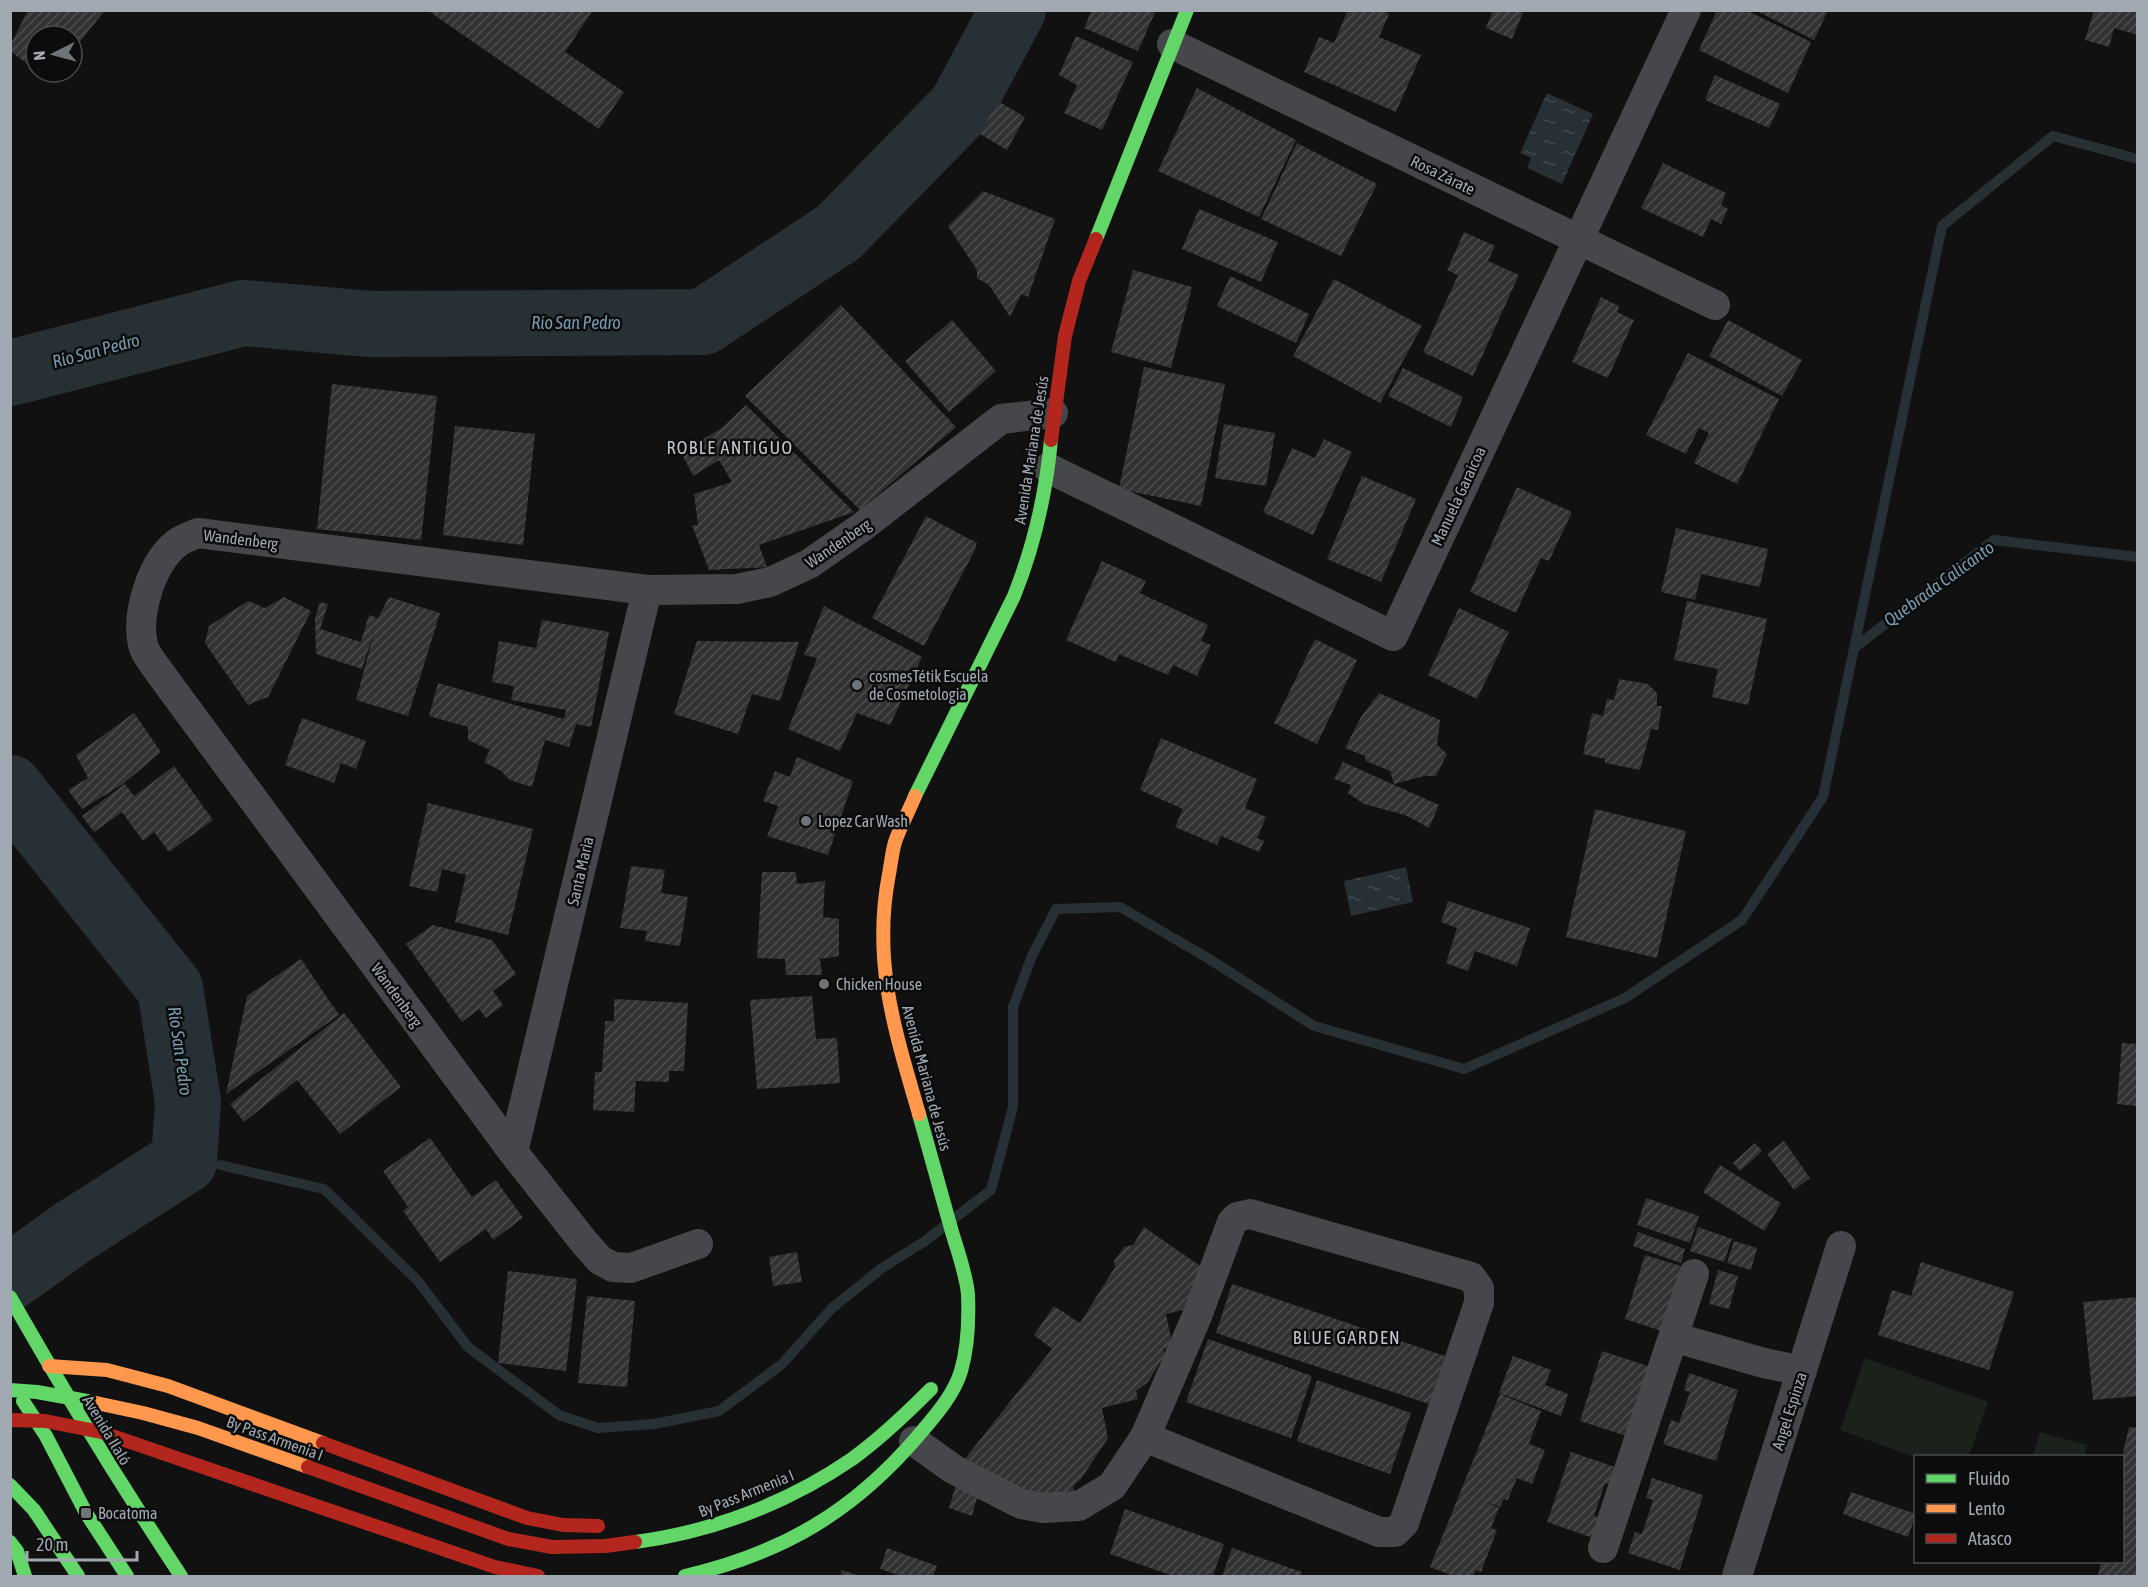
<svg xmlns="http://www.w3.org/2000/svg" width="2148" height="1587" font-family="'Asap Condensed',sans-serif">
<style>
.grass{fill:#1b221b}
.water{fill:url(#water-ripples)}
.lines{fill:none;stroke-linecap:round;stroke-linejoin:round}
.stream{stroke:#273034;stroke-width:10}
.river{stroke:#273034;stroke-width:66}
.building{fill:url(#building-hatch)}
.street{stroke:#45474a;stroke-width:30}
.fast{stroke:#63d668;stroke-width:14}
.slow{stroke:#ff974d;stroke-width:14}
.jam{stroke:#b3261e;stroke-width:14}
.fast-bridge{stroke:#63d668;stroke-width:14}
.jam-bridge{stroke:#b3261e;stroke-width:14}
.poi-dot{fill:#6f747a;stroke:#0c0c0d;stroke-width:2}
.labels{text-anchor:middle;stroke-width:5;stroke-linejoin:round;paint-order:stroke}
.street-label{font-size:16px;fill:#a1a9b3;stroke:#0c0c0d}
.poi-label{font-size:16px;fill:#a1a9b3;stroke:#0c0c0d;text-anchor:start}
.water-label{font-size:18px;font-style:italic;fill:#779bb0;stroke:#0c0c0d}
.neighbourhood-label{font-size:18px;letter-spacing:1.5px;fill:#c2c7cf;stroke:#0c0c0d}
</style>
<defs>
<pattern id="water-ripples" width="26" height="14" patternUnits="userSpaceOnUse" patternTransform="scale(1.5)"><rect width="26" height="14" fill="#273034"/><path d="M2 4q2-2 4 0t4 0M15 11q2-2 4 0t4 0" fill="none" stroke="#434b4f"/></pattern>
<pattern id="building-hatch" width="6" height="6" patternUnits="userSpaceOnUse" patternTransform="scale(1.5)"><rect width="6" height="6" fill="#313233"/><path d="M-1 1l2-2M0 6l6-6M5 7l2-2" fill="none" stroke="#4c4d4e"/></pattern>
</defs>
<rect width="100%" height="100%" fill="#111"/>
<path class="grass" d="M1865,1358L1988,1402L1969,1456L1915,1457L1840,1430Z
M2040,1432L2087,1445L2084,1456H2033Z"/>
<path class="water" d="M1547,93L1593,114L1562,184L1527,168L1531,158L1520,153Z
M1406,867L1413,902L1351,916L1344,881Z"/>
<g class="lines">
<path class="stream" d="M1854,648L1994,540L2138,557
M220,1165L324,1189L418,1281L468,1347L559,1415L598,1428L654,1424L719,1411L782,1364L832,1308L882,1268L925,1241L991,1190L1013,1107V1007L1032,956L1056,909L1120,907L1206,957L1314,1026L1464,1069L1625,998L1742,920L1823,797L1942,226L2053,136L2138,159"/>
<path class="river" d="M10,373L243,313L370,324L703,322L839,232L961,107L1013,10
M10,788L170,988L188,1102L184,1161L76,1230L10,1277"/>
</g>
<path class="building" d="M28,10H105L72,52V36H36V70L10,51V46Z
M427,10H593L565,52L624,92L599,129Z
M1092,10H1156L1138,51L1084,28Z
M1348,10H1381L1389,14L1379,37L1421,55L1396,112L1304,72L1319,37L1334,43Z
M1493,10H1524L1512,39L1486,28Z
M1717,10H1746L1811,42L1788,93L1699,50Z
M1755,10H1828L1814,40Z
M2094,10H2138V35L2114,28L2109,47L2085,40Z
M1076,36L1133,62L1102,130L1064,113L1077,85L1059,75Z
M39,72H56L49,80Z
M1715,75L1780,104L1769,128L1705,100Z
M1197,88L1296,140L1259,217L1158,171Z
M998,101L1025,117L1007,150L980,134Z
M1297,143L1377,184L1341,256L1261,219Z
M1663,163L1726,193L1721,205L1728,209L1721,224L1711,219L1703,237L1641,208Z
M983,191L1055,219L1028,297L1021,294L1010,317L989,285L977,278V270L948,226Z
M1199,209L1278,242L1261,282L1182,249Z
M1464,232L1495,246L1488,261L1519,275L1473,376L1423,352L1458,275L1447,270Z
M1133,270L1192,287L1171,368L1111,352Z
M1230,276L1309,314L1296,343L1217,306Z
M1334,279L1422,326L1380,403L1293,356Z
M1601,297L1619,306L1617,312L1634,320L1608,378L1572,362Z
M841,305L956,427L860,510L745,396Z
M952,320L996,371L949,412L905,361Z
M1728,320L1802,360L1782,396L1709,356Z
M1688,353L1779,399L1737,484L1694,463L1709,433L1699,428L1686,454L1646,435Z
M1144,367L1225,384L1201,506L1119,489Z
M1403,368L1463,397L1451,427L1388,396Z
M332,384L437,396L421,540L317,529Z
M746,405L854,512L759,545L767,567L709,570L692,525H698L694,494L732,482L719,460L693,476L681,452L722,428Z
M1224,424L1275,433L1266,486L1215,478Z
M455,426L535,434L523,545L443,535Z
M1324,439L1352,452L1313,535L1263,512L1292,448L1315,458Z
M1362,476L1416,499L1381,582L1327,559Z
M1517,487L1572,512L1549,561L1541,558L1516,613L1470,592Z
M926,516L977,543L975,548H976L924,646L872,618Z
M1676,528L1768,549L1760,587L1701,574L1695,600L1661,592Z
M1102,561L1146,581L1140,593L1208,625L1201,641L1211,645L1197,676L1173,665L1168,675L1119,654L1116,662L1066,640Z
M284,597L311,611L268,697L248,705L205,643L209,626L248,601L265,608Z
M389,597L440,613L408,716L356,700L375,629L362,669L316,654L315,618L320,602L328,604L320,629L361,642L369,615L378,618Z
M1687,601L1767,619L1748,705L1712,697L1718,669L1674,660Z
M824,606L922,657L890,725L857,713L840,751L788,729L817,658L804,655Z
M1459,608L1509,632L1477,699L1428,675Z
M542,620L609,632L591,727L576,724L569,747L545,740L532,787L510,780L501,771L484,762L490,750L468,740V727L429,716L438,683L564,719L566,710L511,700L514,686L492,682L499,641L536,648Z
M1315,639L1357,660L1317,744L1274,723Z
M697,641L799,642L780,701L752,694L738,734L674,714Z
M1619,679L1648,684L1657,693V706H1662L1658,730L1651,729L1640,770L1605,763V759L1583,754L1592,713L1603,716L1607,699L1614,700Z
M1379,693L1440,720L1437,745L1447,754L1436,776H1424L1394,784L1390,771L1366,761L1365,756L1345,748L1361,717Z
M134,713L161,752L123,784L82,809L68,790L88,778L76,755Z
M302,718L366,741L356,769L341,763L334,783L285,765Z
M1161,738L1257,779L1245,808L1266,817L1257,838L1264,841L1259,852L1221,836L1217,845L1175,827L1183,809L1140,790Z
M797,757L853,781L828,855L767,836L778,806L763,801L775,771L790,777Z
M1343,762L1439,805L1429,828L1405,815L1364,804L1348,793L1351,785L1334,779Z
M174,766L213,820L169,852L154,832L143,841L122,812L94,832L82,816L125,784L134,796Z
M428,803L533,829L508,935L455,922L466,875L442,869L437,892L409,886Z
M1595,809L1686,831L1657,958L1566,937Z
M631,866L665,870L661,893L688,897L680,946L645,941L647,931L620,928Z
M762,872H796L797,884L825,881L823,917L839,919V956L820,959L822,975H786L785,959L757,958Z
M1448,901L1530,928L1517,966L1475,951L1468,971L1446,963L1457,928L1441,922Z
M433,925L492,940L516,974L493,991L503,1005L486,1018L479,1009L462,1022L406,944Z
M301,959L339,1015L226,1094L247,996Z
M812,996L816,1039L837,1038L840,1083L757,1089L750,1000Z
M614,999L688,1003L684,1071H669V1082L636,1081L634,1112L593,1110L595,1072H602L605,1021H614Z
M344,1013L401,1087L340,1134L297,1080L244,1122L230,1104Z
M2122,1043L2138,1044V1106L2117,1104Z
M430,1138L472,1197L496,1180L523,1218L493,1240L486,1229L440,1262L403,1211L408,1207L383,1171Z
M1784,1141L1810,1178L1794,1190L1767,1154Z
M1755,1143L1762,1151L1740,1171L1733,1163Z
M1720,1165L1781,1203L1764,1231L1703,1192Z
M1646,1198L1699,1216L1690,1243L1637,1225Z
M1144,1227L1209,1272L1196,1307L1166,1314L1173,1348L1163,1349L1165,1354L1148,1382L1136,1391L1138,1399L1102,1408L1108,1438L1081,1479L1073,1486L1076,1496L1046,1503L960,1465L1052,1349L1034,1335L1054,1306L1080,1323L1115,1267L1114,1261L1124,1247L1133,1245Z
M1698,1227L1732,1239L1724,1262L1690,1251Z
M1638,1232L1685,1249L1681,1263L1633,1246Z
M1734,1241L1757,1248L1751,1270L1727,1263Z
M797,1252L802,1282L773,1286L769,1257Z
M1645,1255L1691,1269L1671,1334L1625,1319Z
M1921,1262L2014,1292L1989,1370L1878,1335L1892,1290L1911,1296Z
M1718,1270L1738,1276L1729,1309L1709,1304Z
M508,1271L577,1279L566,1371L498,1363Z
M1232,1284L1445,1356L1429,1404L1216,1333Z
M587,1296L635,1301L627,1387L578,1383Z
M2138,1297V1396L2093,1400L2083,1302Z
M1208,1339L1312,1376L1291,1438L1186,1402Z
M1602,1351L1654,1368L1633,1438L1580,1421Z
M1513,1356L1551,1370L1545,1385L1568,1394L1561,1416L1499,1393Z
M1689,1373L1738,1390L1716,1461L1663,1444L1671,1420L1679,1423L1690,1392L1684,1390Z
M1317,1380L1411,1413L1390,1474L1297,1441Z
M1500,1394L1541,1411L1529,1444L1545,1450L1532,1484L1517,1478L1508,1500L1504,1499L1500,1507L1484,1501L1499,1508L1491,1528L1497,1530L1481,1572L1476,1570L1473,1576H1453L1430,1567Z
M2129,1427L2138,1428V1576H2098L2101,1562H2122V1457Z
M1571,1452L1618,1468L1613,1486L1605,1483L1594,1516L1602,1519L1596,1539L1547,1522Z
M1652,1478L1703,1495L1680,1570L1628,1553L1635,1532L1642,1534L1653,1500L1646,1498Z
M957,1481L980,1487L972,1516L949,1508Z
M1851,1492L1916,1514L1908,1537L1843,1514Z
M1125,1509L1224,1544L1213,1576H1173L1110,1554Z
M887,1548L937,1566L933,1576H901L880,1569Z
M1232,1548L1302,1572L1300,1576H1222Z
M842,1570L860,1576H840Z"/>
<g class="lines">
<path class="street" d="M1172,44L1715,305
M1048,468L1393,636L1686,10
M513,1152L647,590
M698,1244L631,1268L613,1267L600,1260L584,1242L513,1152L160,673C154,664 145,654 143,645C136,614 151,563 177,543C182,539 191,536 198,533L647,590L737,589L770,582L809,564L862,527L1001,419L1053,413
M1673,1337L1764,1363L1802,1371
M914,1441L953,1469L1021,1504L1043,1508L1079,1506L1112,1486L1145,1437L1197,1316L1232,1222L1237,1217L1250,1214L1471,1277L1479,1288V1303L1404,1523L1395,1532H1379L1145,1437
M1603,1548L1694,1274
M1737,1576L1841,1246"/>
<path class="fast" d="M1096,239L1187,10
M915,796L1014,596C1034,546 1046,493 1051,440
M10,1297C64,1392 121,1485 181,1576
M23,1401L46,1436L86,1513L127,1576
M10,1485L34,1510L78,1576
M10,1542L17,1551L25,1576
M635,1542C712,1532 788,1503 852,1459C881,1438 906,1414 931,1389
M685,1576C783,1553 853,1512 918,1436C934,1417 954,1395 961,1371C968,1347 969,1319 968,1294C966,1274 958,1252 952,1232C941,1193 930,1153 919,1114"/>
<path class="slow" d="M915,796C909,811 900,827 895,842C892,852 891,864 889,874C872,962 895,1031 919,1114
M49,1366L107,1370L168,1386L323,1443
M87,1401L143,1413L198,1428L308,1467"/>
<path class="jam" d="M1051,440L1065,336L1079,281L1096,239
M323,1443L527,1518L563,1525L598,1526
M191,1463L495,1567L538,1576
M308,1467L508,1539L552,1547L605,1546L635,1542"/>
<path class="fast-bridge" d="M10,1390L37,1392L87,1401"/>
<path class="jam-bridge" d="M10,1420L45,1421L101,1432L191,1463"/>
</g>
<g class="poi-dot">
<circle cx="857" cy="685" r="6"/>
<circle cx="806" cy="821" r="6"/>
<circle cx="824" cy="984" r="6"/>
<rect x="80" y="1507" width="12" height="12" rx="3"/>
</g>
<g class="labels">
<g class="street-label">
<text transform="translate(1443 175) rotate(26)" y="6">Rosa Zárate</text>
<text transform="translate(1031 450) rotate(-81)" y="6">Avenida Mariana de Jesús</text>
<text transform="translate(1458 496) rotate(-65)" y="6">Manuela Garaicoa</text>
<text transform="translate(241 539) rotate(7)" y="6">Wandenberg</text>
<text transform="translate(838 543) rotate(-34)" y="6">Wandenberg</text>
<text transform="translate(580 871) rotate(-77)" y="6">Santa Marìa</text>
<text transform="translate(397 995) rotate(54)" y="6">Wandenberg</text>
<text transform="translate(927 1078) rotate(75)" y="6">Avenida Mariana de Jesús</text>
<text transform="translate(1789 1411) rotate(-72)" y="6">Angel Espinza</text>
<text transform="translate(107 1430) rotate(59)" y="6">Avenida Ilaló</text>
<text transform="translate(275 1438) rotate(20)" y="6">By Pass Armenia I</text>
<text transform="translate(746 1493) rotate(-22)" y="6">By Pass Armenia I</text>
</g>
<g class="poi-label">
<text x="869" y="682">cosmesTétik Escuela<tspan x="869" dy="18">de Cosmetologia</tspan></text>
<text x="818" y="827">Lopez Car Wash</text>
<text x="836" y="990">Chicken House</text>
<text x="98" y="1519">Bocatoma</text>
</g>
<g class="water-label">
<text x="576" y="329">Río San Pedro</text>
<text transform="translate(96 351) rotate(-15)" y="6">Río San Pedro</text>
<text transform="translate(1939 584) rotate(-36)" y="6">Quebrada Calicanto</text>
<text transform="translate(180 1051) rotate(82)" y="6">Río San Pedro</text>
</g>
<g class="neighbourhood-label">
<text x="730" y="454">ROBLE ANTIGUO</text>
<text x="1347" y="1344">BLUE GARDEN</text>
</g>
</g>
<rect width="2148" height="1587" fill="none" stroke="#a1a9b3" stroke-width="24"/>
<rect x="1914" y="1455" width="210" height="108" fill="#0c0c0d" stroke="#484b4f" stroke-width="1.5"/>
<rect x="1926" y="1474" width="30" height="9" fill="#63d668" stroke="#484b4f" stroke-width="1.5"/>
<text x="1968" y="1485" font-size="18" fill="#a1a9b3">Fluido</text>
<rect x="1926" y="1504" width="30" height="9" fill="#ff974d" stroke="#484b4f" stroke-width="1.5"/>
<text x="1968" y="1515" font-size="18" fill="#a1a9b3">Lento</text>
<rect x="1926" y="1534" width="30" height="9" fill="#b3261e" stroke="#484b4f" stroke-width="1.5"/>
<text x="1968" y="1545" font-size="18" fill="#a1a9b3">Atasco</text>
<g transform="translate(54 54) rotate(264)"><circle r="28" fill="#0c0c0d" stroke="#484b4f" stroke-width="1.5"/>
<path d="M0-4.5L10 22L0 15L-10 22Z" fill="#6f747a"/>
<text y="-9" font-size="16" font-weight="bold" text-anchor="middle" fill="#a1a9b3">N</text>
</g>
<path d="M27 1551v9h110v-9" fill="none" stroke="#a1a9b3" stroke-width="3"/>
<text x="36" y="1551" font-size="18" fill="#a1a9b3" stroke="#0c0c0d" stroke-width="4.5" paint-order="stroke">20 m</text>
</svg>
